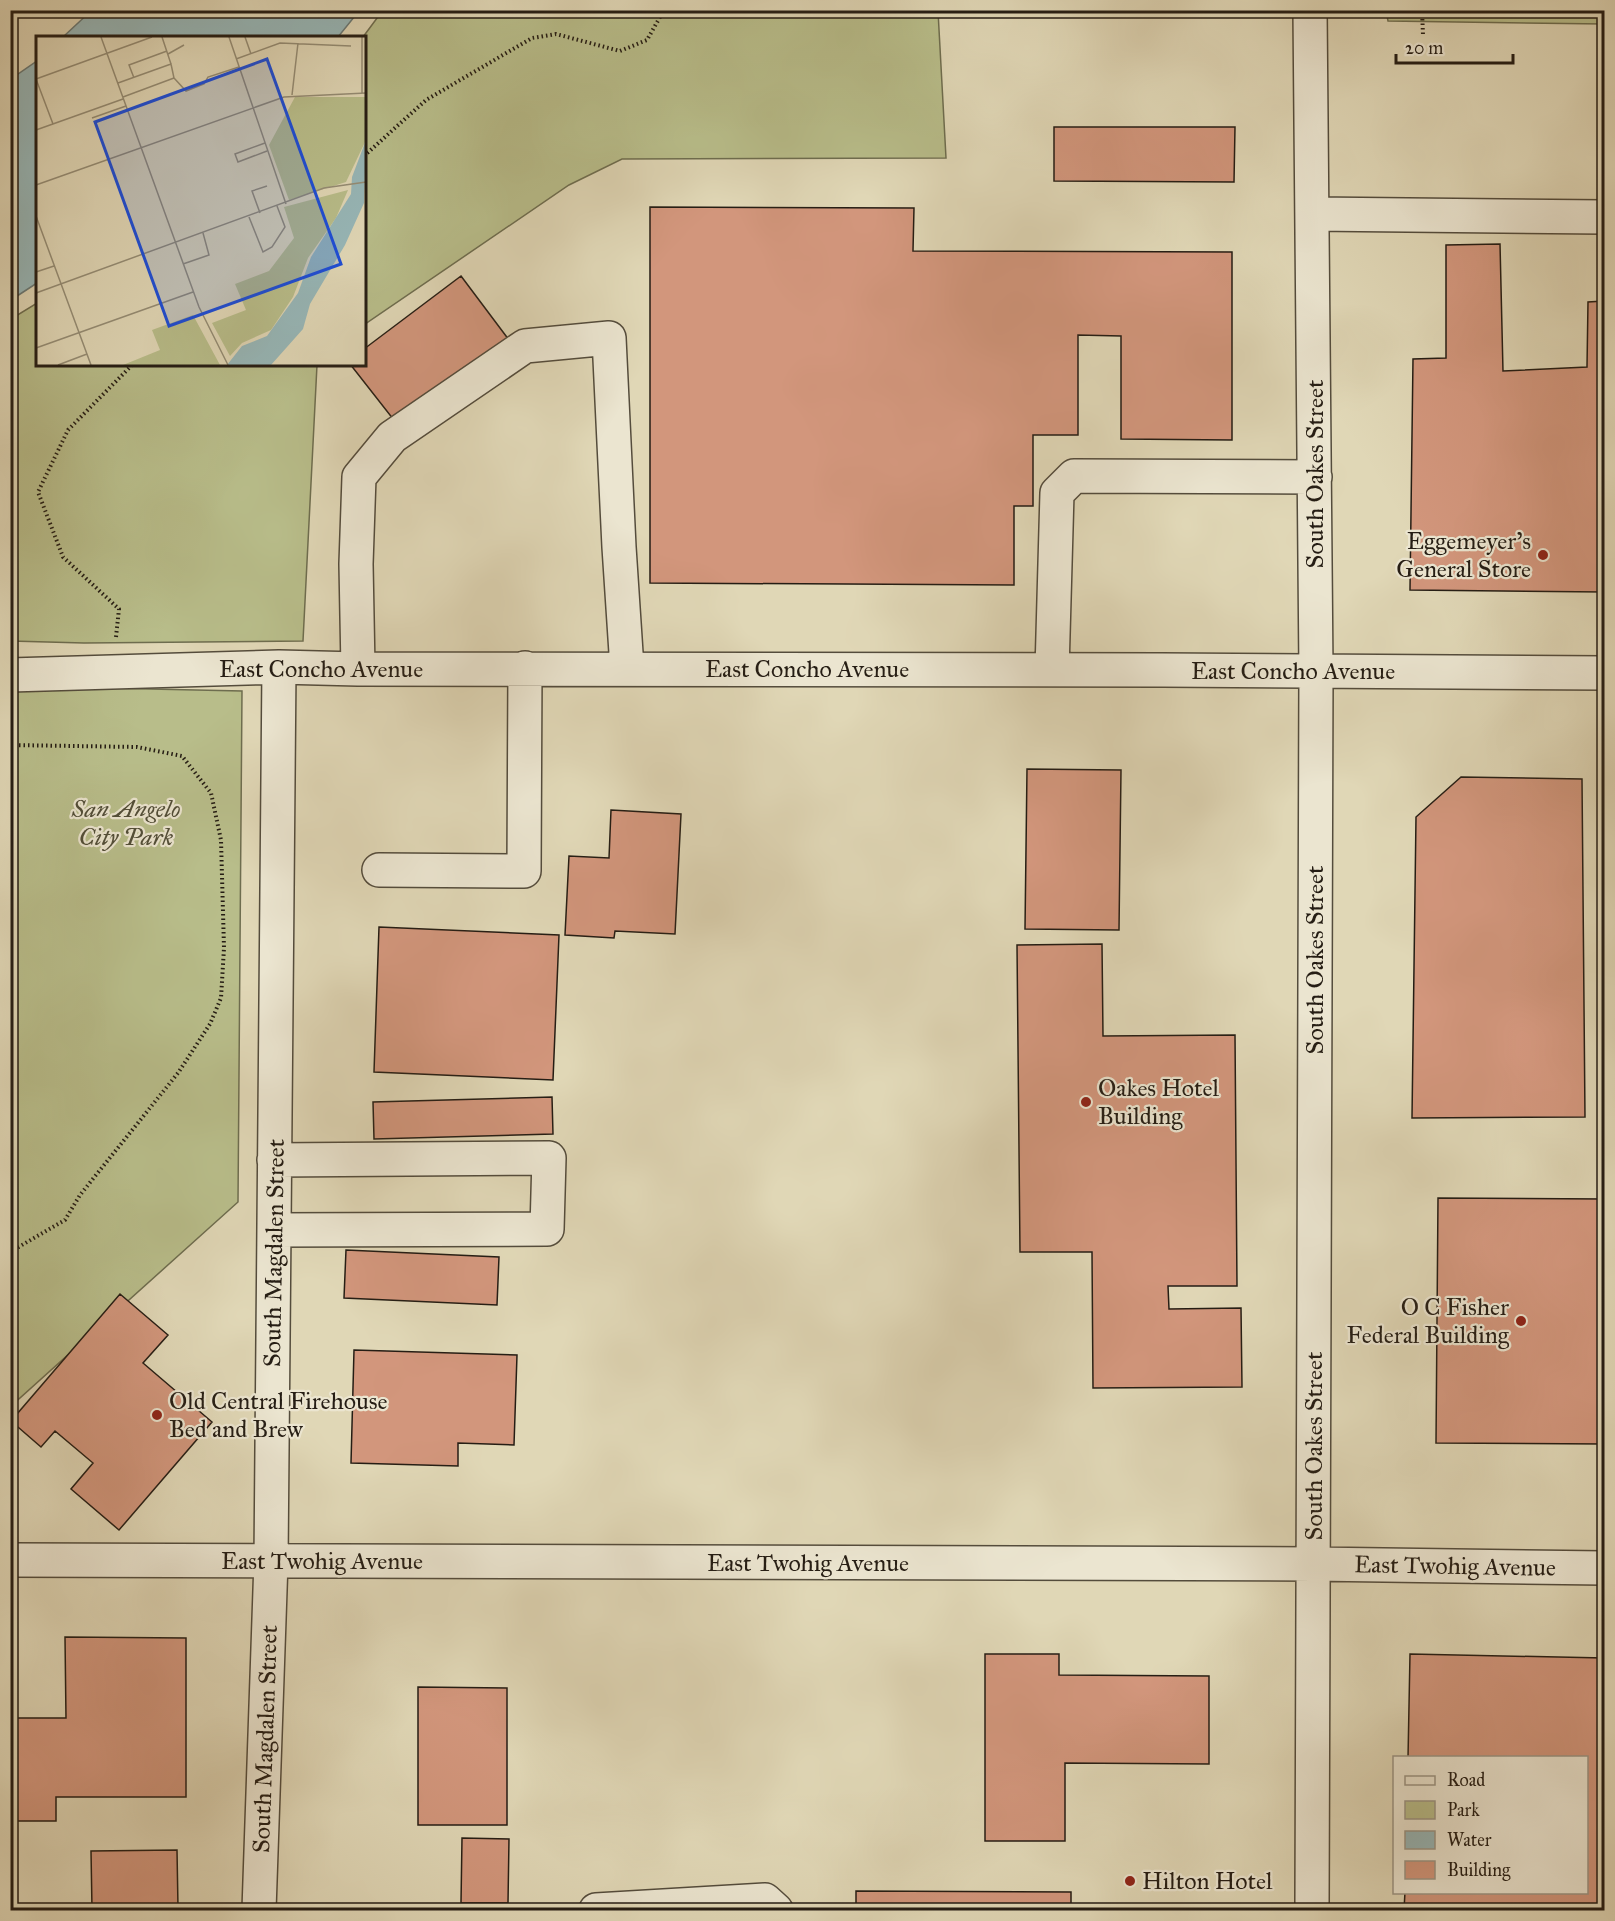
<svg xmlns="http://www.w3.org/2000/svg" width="1615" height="1921" font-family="'IM FELL Great Primer',serif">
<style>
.green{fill:#b8bd8a;stroke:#6e6d4f;stroke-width:1.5}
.water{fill:#97b7b8;stroke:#697976;stroke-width:1.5}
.building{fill:#d2967c;stroke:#251d14;stroke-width:1.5}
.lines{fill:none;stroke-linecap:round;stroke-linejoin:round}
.minor-casing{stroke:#544c3c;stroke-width:36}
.path{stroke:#251d14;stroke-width:4;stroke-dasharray:1.5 3;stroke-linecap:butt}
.minor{stroke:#ebe5d0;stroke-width:33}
.poi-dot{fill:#8f2418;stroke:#ebe5d0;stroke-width:2}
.labels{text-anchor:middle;stroke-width:4.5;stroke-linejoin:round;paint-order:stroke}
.street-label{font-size:24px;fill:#251d14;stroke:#ebe5d0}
.poi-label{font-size:24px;fill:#251d14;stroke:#ebe5d0;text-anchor:start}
.park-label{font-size:24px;font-style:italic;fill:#514d37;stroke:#ebe5d0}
.inset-road{fill:none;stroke:#958d75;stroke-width:1.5}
.view{fill:#1d4ed8;fill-opacity:0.15;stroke:#1d4ed8;stroke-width:3}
.inset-edge{fill:none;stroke:#251d14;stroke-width:3}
</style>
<rect width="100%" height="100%" fill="#e0d7b6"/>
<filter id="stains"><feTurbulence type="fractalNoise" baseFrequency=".00333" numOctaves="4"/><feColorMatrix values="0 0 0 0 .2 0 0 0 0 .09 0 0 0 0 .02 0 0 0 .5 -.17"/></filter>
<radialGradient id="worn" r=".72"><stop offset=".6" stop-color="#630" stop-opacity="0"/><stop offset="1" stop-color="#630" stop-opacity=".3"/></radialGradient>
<path class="green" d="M383,10L938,11L946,158L622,159L569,185L365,324L364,38L363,37Z
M1386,11H1604V24L1388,21Z
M37,303L38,364L317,365L303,641L84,643L11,641V319Z
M11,686L242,691L238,1202L11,1406Z"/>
<path class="water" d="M92,10H359V11L338,37H63Z
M37,61V283L11,300V79Z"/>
<path class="building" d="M1054,127H1235L1234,182L1054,181Z
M650,207L914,208L913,251L1232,252V440L1121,439V336L1078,335V435H1033V506H1014V585L650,583Z
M1500,244L1503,371L1587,367L1588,302L1604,301V592L1410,590L1413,359L1446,358V245Z
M461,276L509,340L397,424L350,364H364V349Z
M1027,769L1121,770L1119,930L1025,929Z
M1461,777L1582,779L1585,1117L1412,1118L1416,817Z
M611,810L681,814L675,934L615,931L614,938L565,935L569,856L609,858Z
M379,927L559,935L553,1080L374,1072Z
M1102,944L1103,1036L1235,1035L1237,1286H1168L1169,1309L1241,1308L1242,1387L1093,1388L1092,1252H1020L1017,945Z
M552,1097L553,1134L374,1139L373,1102Z
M1438,1198L1604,1199V1444L1436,1443Z
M346,1250L499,1257L497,1305L344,1298Z
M120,1294L168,1335L143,1363L212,1422L119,1530L71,1489L93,1463L55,1431L41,1447L11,1421Z
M354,1350L517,1355L514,1445L458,1443V1466L351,1463Z
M65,1637L186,1638V1797H56V1821H10V1718H66Z
M985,1654H1059V1675L1209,1676V1764L1065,1763V1841H985Z
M1410,1654L1604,1658V1910H1404L1405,1892H1586V1758H1408Z
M418,1687L507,1688V1825H418Z
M462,1838L509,1839L508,1903H461Z
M177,1850L178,1908L92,1909L91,1851Z
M856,1891L1071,1892V1910H856Z"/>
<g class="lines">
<defs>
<path id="minor" d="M1310,10L1316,671L1312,1910
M1313,214L1604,217
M358,669L356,564L359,477L392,437L525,346L609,338L619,547L627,668
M1052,670L1057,493L1074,476L1315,477
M10,675L279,667L358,669L1162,670L1604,673
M379,870L524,871L525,668
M274,1230L547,1229L549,1158L274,1160
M10,1560L1313,1564L1604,1568
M259,1910L271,1561L279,667
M596,1910L765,1900L776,1910"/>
</defs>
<use href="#minor" class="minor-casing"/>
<path class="path" d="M1422,10L1423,35
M364,156L426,100L532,38L556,34L620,51L647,40L664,10
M116,637L119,609L63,557L38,492L68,430L133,364
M10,745L137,747L182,756L211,793L221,840L224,948L221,998L210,1024L178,1073L80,1195L65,1220L10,1252"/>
<use href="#minor" class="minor"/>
</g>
<g class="poi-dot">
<circle cx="1543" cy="555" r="6"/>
<circle cx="1086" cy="1102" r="6"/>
<circle cx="1521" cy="1321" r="6"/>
<circle cx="157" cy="1415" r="6"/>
<circle cx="1130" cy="1881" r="6"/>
</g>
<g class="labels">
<g class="street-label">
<text transform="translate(1315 474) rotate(-90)" y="8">South Oakes Street</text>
<text x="321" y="677">East Concho Avenue</text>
<text x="807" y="677">East Concho Avenue</text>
<text x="1293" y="679">East Concho Avenue</text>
<text transform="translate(1315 960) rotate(-90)" y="8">South Oakes Street</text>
<text transform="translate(274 1253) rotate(-89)" y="8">South Magdalen Street</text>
<text transform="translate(1314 1446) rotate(-90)" y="8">South Oakes Street</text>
<text x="322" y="1569">East Twohig Avenue</text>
<text x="808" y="1571">East Twohig Avenue</text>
<text transform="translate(1455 1566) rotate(1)" y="8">East Twohig Avenue</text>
<text transform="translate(265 1739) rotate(-88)" y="8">South Magdalen Street</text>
</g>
<g class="poi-label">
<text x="1531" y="549" text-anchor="end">Eggemeyer's<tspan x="1531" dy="28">General Store</tspan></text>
<text x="1098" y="1096">Oakes Hotel<tspan x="1098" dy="28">Building</tspan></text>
<text x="1509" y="1315" text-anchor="end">O C Fisher<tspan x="1509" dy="28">Federal Building</tspan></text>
<text x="169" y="1409">Old Central Firehouse<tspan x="169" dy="28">Bed and Brew</tspan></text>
<text x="1142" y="1889">Hilton Hotel</text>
</g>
<g class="park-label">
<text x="126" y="817">San Angelo<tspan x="126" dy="28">City Park</tspan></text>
</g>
</g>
<g transform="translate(36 36)">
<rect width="330" height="330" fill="#e0d7b6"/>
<path d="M259,61H330V104L310,146L253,164L233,109ZM312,154L300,182L272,222L257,261L235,294L206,307L194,320L176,287L210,274L199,248L233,235L258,202L248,171ZM157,279L184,329H87L124,314L116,294Z" fill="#b8bd8a"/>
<path d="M330,104L328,167L309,209L274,268L267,293L235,329H191L206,310L231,300L262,257L275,221L315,158L316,141Z" fill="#97b7b8"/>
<path class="inset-road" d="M65,1L163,271L192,329M193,1L250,168M209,1L215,18M326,1V58M132,18L148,9M200,23L244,7L315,10M98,42L93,29L131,15M138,42L150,55L168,48L172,41L203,31M0,43L17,88M0,43L116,1M82,47L135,28L126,1M256,59L262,7M87,61L138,42L135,28M56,82L90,70M0,94L87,63M229,107L199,118L202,126L231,115M0,149L248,61L330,57M224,177L216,155L231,150M0,180L55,329M213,181L227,216L236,211L249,191L241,170M147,228L173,219L167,197M0,236L18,230M0,257L288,152L330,146M0,312L157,256M22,329L51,318"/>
<path class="view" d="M231,23L305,228L133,290L59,86Z"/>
<rect width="330" height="330" class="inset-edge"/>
</g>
<rect width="1615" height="1921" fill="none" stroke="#e0d7b6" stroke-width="36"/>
<rect x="12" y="12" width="1591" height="1897" fill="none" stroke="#251d14" stroke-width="3"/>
<rect x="18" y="18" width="1579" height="1885" fill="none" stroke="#251d14" stroke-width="1.5"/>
<rect x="1393" y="1756" width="195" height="138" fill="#ebe5d0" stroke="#9c9585" stroke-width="1.5"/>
<rect x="1405" y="1776" width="30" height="9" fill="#ebe5d0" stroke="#9c9585" stroke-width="1.5"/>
<text x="1447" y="1786" font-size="18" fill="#251d14">Road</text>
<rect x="1405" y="1801" width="30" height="18" fill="#b8bd8a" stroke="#9c9585" stroke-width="1.5"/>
<text x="1447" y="1816" font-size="18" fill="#251d14">Park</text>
<rect x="1405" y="1831" width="30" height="18" fill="#97b7b8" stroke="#9c9585" stroke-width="1.5"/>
<text x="1447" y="1846" font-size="18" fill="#251d14">Water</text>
<rect x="1405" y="1861" width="30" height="18" fill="#d2967c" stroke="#9c9585" stroke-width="1.5"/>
<text x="1447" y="1876" font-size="18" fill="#251d14">Building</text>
<path d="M1396 54v9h117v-9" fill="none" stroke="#251d14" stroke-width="3"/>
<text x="1405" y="54" font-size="18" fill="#251d14" stroke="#ebe5d0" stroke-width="4.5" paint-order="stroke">20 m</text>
<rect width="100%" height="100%" filter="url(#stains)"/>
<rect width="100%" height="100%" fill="url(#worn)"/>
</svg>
